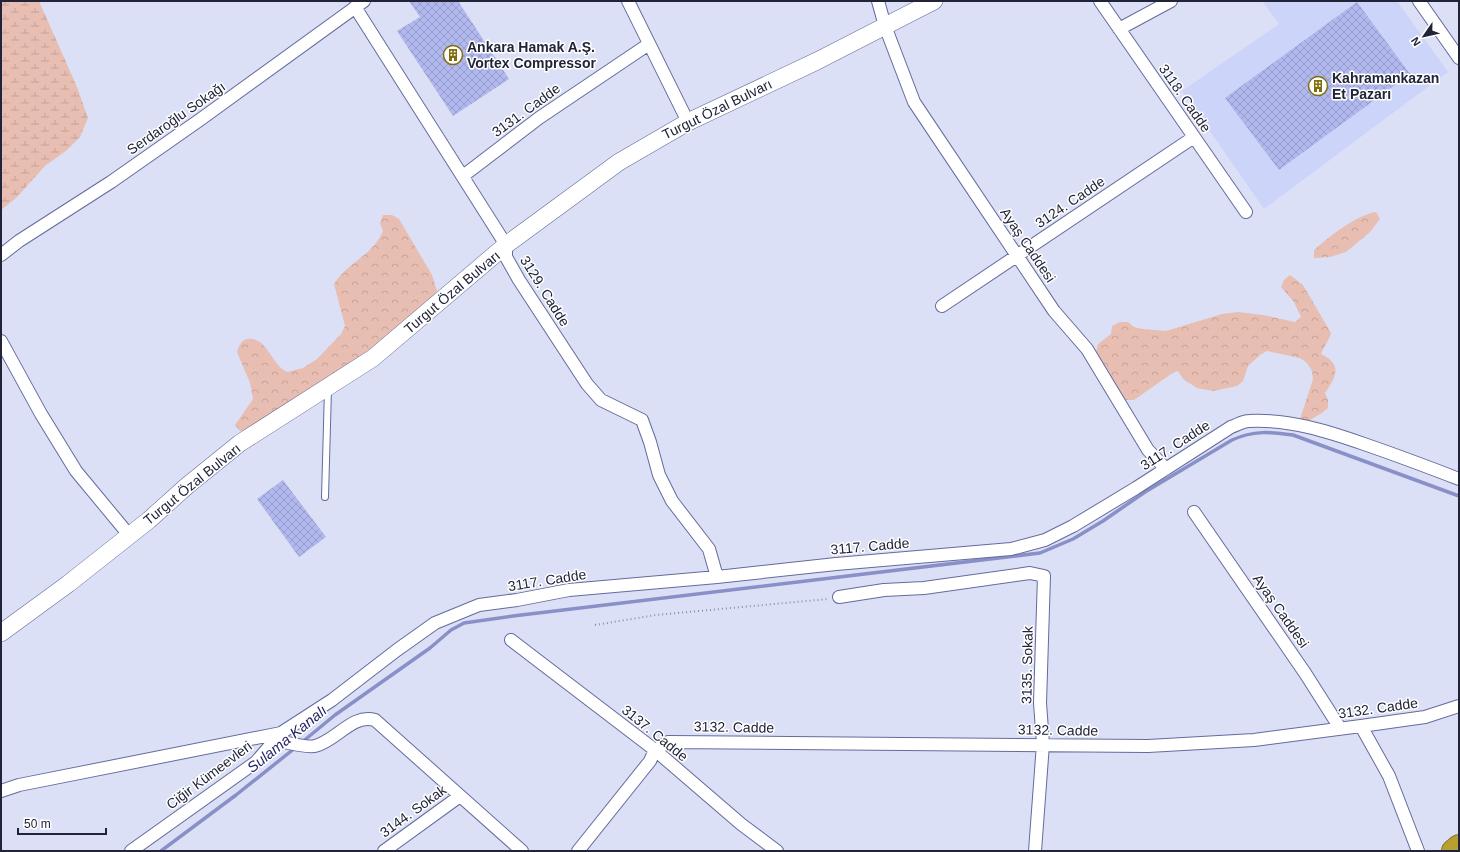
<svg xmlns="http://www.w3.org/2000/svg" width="1460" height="852" font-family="Helvetica,sans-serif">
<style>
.built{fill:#cdd4f9}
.forest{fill:url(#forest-crowns)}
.wetland{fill:url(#wetland-marsh)}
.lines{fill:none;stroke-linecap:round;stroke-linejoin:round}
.stream{stroke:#8890c7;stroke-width:3.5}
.building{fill:url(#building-cross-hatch)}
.lane-casing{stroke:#646b9c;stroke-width:8}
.street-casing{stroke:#646b9c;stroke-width:14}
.secondary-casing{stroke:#646b9c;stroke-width:18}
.highway-casing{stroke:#827432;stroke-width:24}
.path{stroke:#8b8fa5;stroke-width:2;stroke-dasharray:1 3;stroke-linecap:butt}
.lane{stroke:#fff;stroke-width:6}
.street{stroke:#fff;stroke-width:12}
.secondary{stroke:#fff;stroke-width:17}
.highway{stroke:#b7a02e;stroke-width:22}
.labels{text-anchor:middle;stroke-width:3;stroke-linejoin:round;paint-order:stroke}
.poi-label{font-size:14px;font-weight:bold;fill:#212338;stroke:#fff;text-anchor:start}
.street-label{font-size:14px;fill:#212338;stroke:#fff}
.water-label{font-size:15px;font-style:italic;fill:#252567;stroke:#fff}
</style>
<defs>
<pattern id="forest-crowns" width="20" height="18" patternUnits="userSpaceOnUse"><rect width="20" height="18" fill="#e7beb1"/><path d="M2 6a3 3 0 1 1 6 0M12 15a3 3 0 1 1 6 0" fill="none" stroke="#c6a399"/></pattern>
<pattern id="wetland-marsh" width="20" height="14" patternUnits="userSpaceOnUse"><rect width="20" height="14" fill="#e7beb1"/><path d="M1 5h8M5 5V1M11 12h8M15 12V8" fill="none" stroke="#c6a399"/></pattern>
<pattern id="building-cross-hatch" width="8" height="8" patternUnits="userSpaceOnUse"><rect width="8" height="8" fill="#b0b8ee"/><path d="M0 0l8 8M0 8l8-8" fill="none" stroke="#979ecd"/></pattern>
</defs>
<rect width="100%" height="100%" fill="#dbe0f6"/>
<path class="built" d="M1262,1H1397L1448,72L1264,209L1182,91L1279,24Z"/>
<path class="forest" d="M1376,212L1380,219L1370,232L1346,252L1330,257L1314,258V250C1329,237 1356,215 1376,212Z
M383,215H392L399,219L432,275L437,291L419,311L344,369L248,431H240L235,425L253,399L250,383L237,352C239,346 241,340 248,339C264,337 270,357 280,367C282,369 285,371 287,372L303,368L317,359L341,334L345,326L334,284C347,263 373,255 383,231L380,223Z
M1290,275L1303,285L1331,333C1329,341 1324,346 1321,354C1343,364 1336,377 1325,393L1328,400V408L1322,413L1308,421L1300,419L1313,379L1312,371L1307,363L1300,358L1267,351L1260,355L1248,366L1243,381L1237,386L1213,391L1197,388L1183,379L1178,371L1174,372L1134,400H1126L1116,386L1109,371L1102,367L1096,352L1098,344L1111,334L1112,326L1120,322H1128L1134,327L1142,329L1166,331L1222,314L1238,312L1263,315L1295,322L1301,317L1294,302L1281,287L1284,280Z"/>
<path class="wetland" d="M1,1H39L77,87L88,118L80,137L67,150L45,166L16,198L1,210Z"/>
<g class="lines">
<path class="stream" d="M301,743L335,715L430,648L451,630L464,623L513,616L1040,553L1073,539L1103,521L1145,492L1232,440C1254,430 1270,432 1293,435L1459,496
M161,851L236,795L295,748"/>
</g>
<path class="building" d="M409,1H458L509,79L453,116L397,31L420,17Z
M1357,2L1410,74L1279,170L1225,98Z
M283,480L326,537L299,557L257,499Z"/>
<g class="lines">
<defs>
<path id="lane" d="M325,497L328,389"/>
<path id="street" d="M628,1L688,122
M878,1L885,26L914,102L1054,311L1087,349L1148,450L1166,469
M1100,1L1246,212
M1419,1L1459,58
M355,7L506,245V257L519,280L587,384L601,400L642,420L650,442L659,475L672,501L709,549L717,577
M1119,29L1171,1
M463,176L539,118L649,44
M1,255L19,241L111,182L201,119L364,1
M942,306L1194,137
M1,341L41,414L76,471L129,535
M1194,512L1305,673L1340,728
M839,597L884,590L924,588L1030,573L1044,576L1040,703L1043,744L1035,851
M511,640L655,750L741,824L777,851
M1361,726L1389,776L1418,851
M275,740C284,742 307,748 315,746C336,741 353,713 375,720L522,851
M1,791L19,785L281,733
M131,851L256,762L281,733L332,700L397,650L435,623L479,605L517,600L569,590L717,577L836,564L1011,549L1045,540L1073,526L1136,488L1231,427C1237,425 1243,421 1249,421C1289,419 1327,431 1364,444C1396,455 1428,467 1459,479
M384,851L460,796
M578,851L650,761L655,750L668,742L1148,746L1254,740L1361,726L1425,717L1459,706"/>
<path id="secondary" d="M1,633L68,584L149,520L188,485L240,443L373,358L506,245L619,162L688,122L817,61L934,1"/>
<path id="highway" d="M1453,851L1459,846"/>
</defs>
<use href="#lane" class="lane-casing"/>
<use href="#street" class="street-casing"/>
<use href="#secondary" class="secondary-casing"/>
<use href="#highway" class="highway-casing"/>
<path class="path" d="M595,625L656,615L828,599"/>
<use href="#lane" class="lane"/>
<use href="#street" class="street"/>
<use href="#secondary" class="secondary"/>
<use href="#highway" class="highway"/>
</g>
<defs>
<symbol id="building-ring" viewBox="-11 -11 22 22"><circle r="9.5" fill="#fff" stroke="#806e0c" stroke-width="1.5"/><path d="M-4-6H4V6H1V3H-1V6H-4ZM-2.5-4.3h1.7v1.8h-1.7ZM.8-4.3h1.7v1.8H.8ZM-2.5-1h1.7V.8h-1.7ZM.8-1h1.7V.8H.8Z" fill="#806e0c"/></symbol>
</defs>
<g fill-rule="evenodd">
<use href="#building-ring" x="442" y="44" width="22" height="22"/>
<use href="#building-ring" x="1307" y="75" width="22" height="22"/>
</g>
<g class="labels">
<g class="poi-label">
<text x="467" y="52">Ankara Hamak A.Ş.<tspan x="467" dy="16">Vortex Compressor</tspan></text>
<text x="1332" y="83">Kahramankazan<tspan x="1332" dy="16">Et Pazarı</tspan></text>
</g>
<g class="street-label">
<text transform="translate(1185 98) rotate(55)" y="5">3118. Cadde</text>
<text transform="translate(717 109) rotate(-26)" y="5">Turgut Özal Bulvarı</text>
<text transform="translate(526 110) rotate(-36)" y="5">3131. Cadde</text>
<text transform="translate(176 118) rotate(-35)" y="5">Serdaroğlu Sokağı</text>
<text transform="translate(1070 202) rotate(-34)" y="5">3124. Cadde</text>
<text transform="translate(1028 245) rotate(56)" y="5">Ayaş Caddesi</text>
<text transform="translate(545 291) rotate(58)" y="5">3129. Cadde</text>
<text transform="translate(452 292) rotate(-40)" y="5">Turgut Özal Bulvarı</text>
<text transform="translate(1175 445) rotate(-33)" y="5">3117. Cadde</text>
<text transform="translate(192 484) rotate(-39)" y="5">Turgut Özal Bulvarı</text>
<text transform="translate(870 546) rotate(-5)" y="5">3117. Cadde</text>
<text transform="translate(547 580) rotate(-9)" y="5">3117. Cadde</text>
<text transform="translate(1281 611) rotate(55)" y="5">Ayaş Caddesi</text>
<text transform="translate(1027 665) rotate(-89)" y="5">3135. Sokak</text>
<text transform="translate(1378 708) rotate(-8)" y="5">3132. Cadde</text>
<text transform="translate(734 727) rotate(1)" y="5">3132. Cadde</text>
<text transform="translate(1058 730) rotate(1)" y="5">3132. Cadde</text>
<text transform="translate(655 733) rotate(39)" y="5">3137. Cadde</text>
<text transform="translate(209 775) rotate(-37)" y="5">Ciğir Kümeevleri</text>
<text transform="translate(413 811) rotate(-36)" y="5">3144. Sokak</text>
</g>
<g class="water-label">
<text transform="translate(287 739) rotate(-39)" y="5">Sulama Kanalı</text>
</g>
</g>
<rect width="1460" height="852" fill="none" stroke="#212338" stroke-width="4"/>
<g transform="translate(1424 36) rotate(236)" stroke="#ffffff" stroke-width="3" paint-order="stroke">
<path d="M0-3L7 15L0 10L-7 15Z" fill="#212338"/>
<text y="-6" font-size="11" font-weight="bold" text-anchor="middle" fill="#212338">N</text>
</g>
<path d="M18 828v6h88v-6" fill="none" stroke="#212338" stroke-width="2"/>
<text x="24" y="828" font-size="12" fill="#212338" stroke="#ffffff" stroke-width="3" paint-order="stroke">50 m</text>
</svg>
